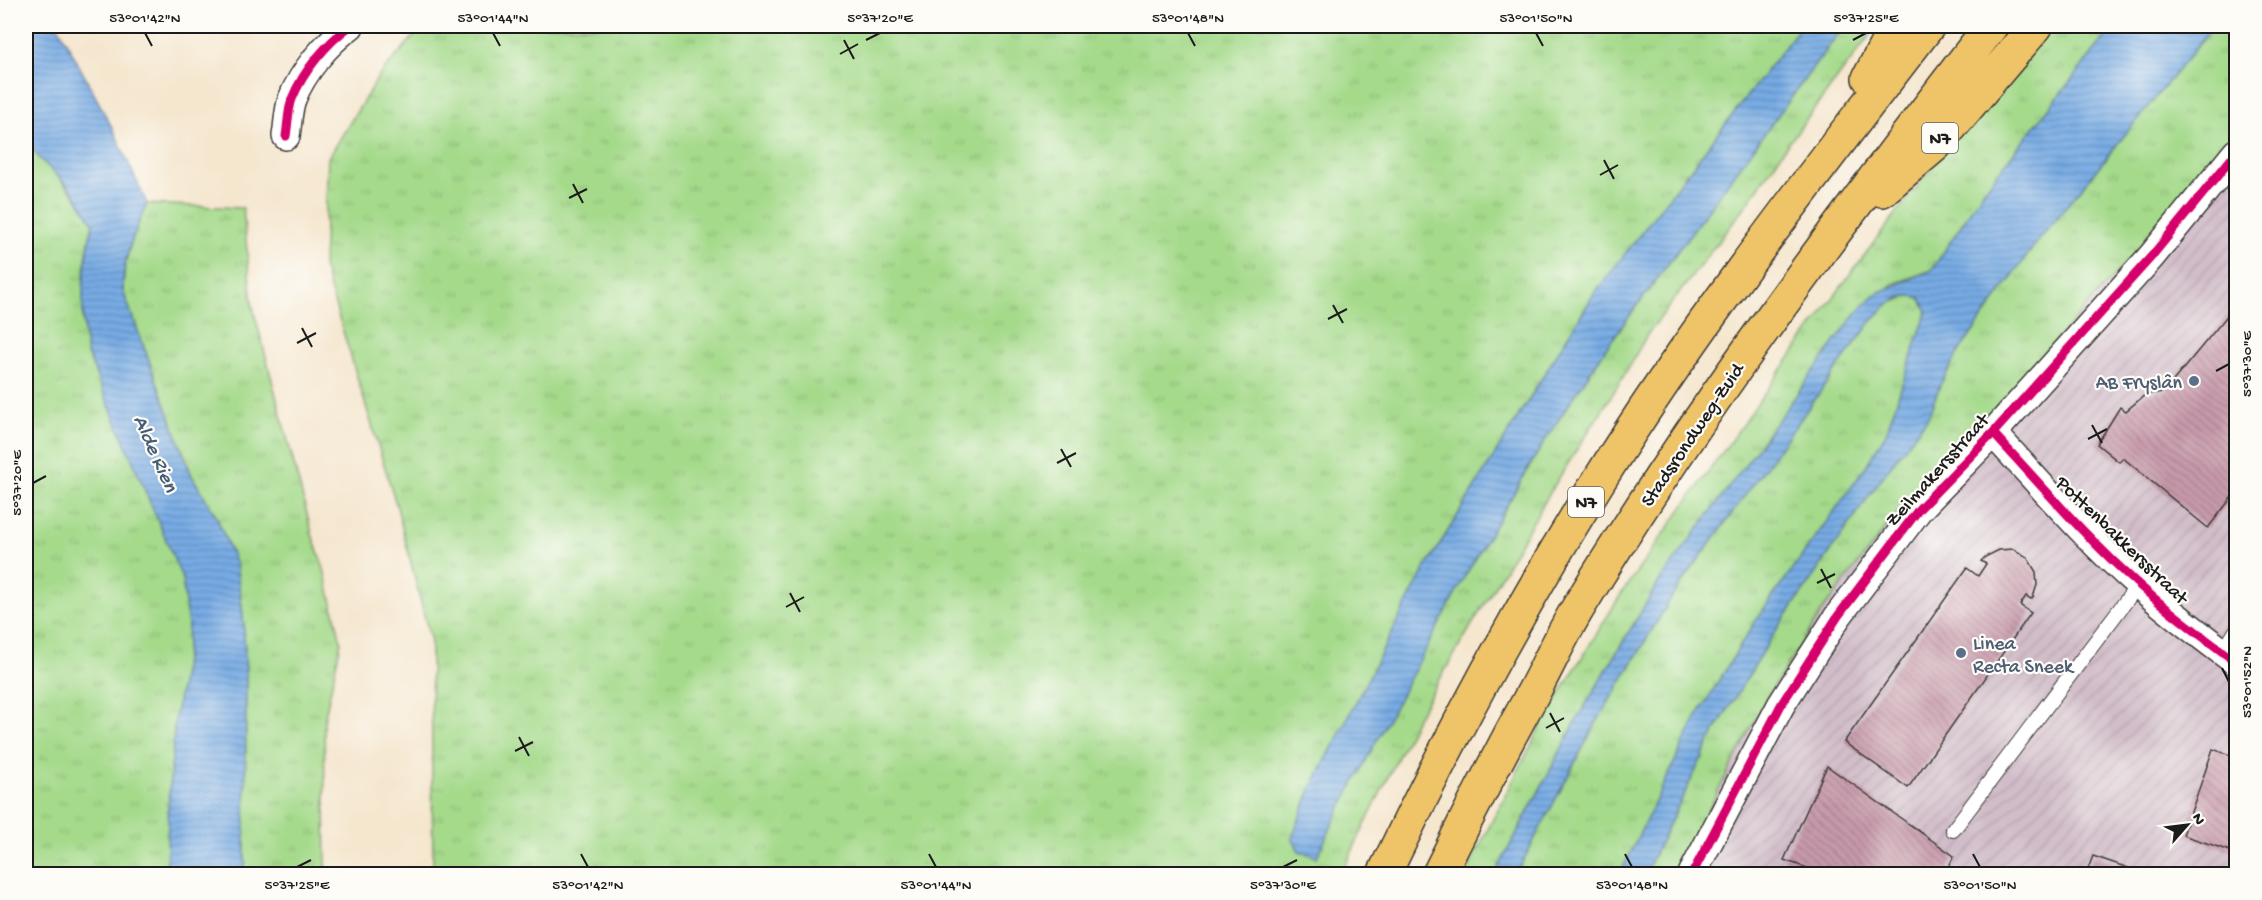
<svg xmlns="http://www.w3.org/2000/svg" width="2262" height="900" font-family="'Gochi Hand',sans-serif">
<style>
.industrial{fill:url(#industrial-furrows)}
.grass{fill:url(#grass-tufts);stroke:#607b54;stroke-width:1.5}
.water{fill:url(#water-rules);stroke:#4a6480;stroke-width:1.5}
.building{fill:url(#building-back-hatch)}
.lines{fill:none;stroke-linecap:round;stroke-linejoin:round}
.lane-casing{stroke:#3d3a37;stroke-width:16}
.street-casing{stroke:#3d3a37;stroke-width:30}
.highway-casing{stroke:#3d3a37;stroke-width:36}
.lane{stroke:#fff;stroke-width:14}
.street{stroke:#fff;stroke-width:27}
.highway{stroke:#efc469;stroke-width:33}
.cycleway-casing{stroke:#fdfcf7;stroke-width:13}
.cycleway{stroke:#d6006c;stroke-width:9}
.ticks{fill:none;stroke:#1c1c1c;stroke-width:2}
.service-dot{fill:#5c6f8a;stroke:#fdfcf7;stroke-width:2}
.labels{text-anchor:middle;stroke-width:4.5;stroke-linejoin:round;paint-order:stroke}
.shield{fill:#fdfcf7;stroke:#605f5e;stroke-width:1.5}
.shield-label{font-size:18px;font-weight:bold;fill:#1c1c1c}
.service-label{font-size:20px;fill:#4e5e75;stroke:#fdfcf7;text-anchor:end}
.street-label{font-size:20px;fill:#1c1c1c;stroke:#fdfcf7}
.water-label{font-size:21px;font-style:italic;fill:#455c76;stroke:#fdfcf7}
.neatline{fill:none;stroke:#1c1c1c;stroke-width:2}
.ticks-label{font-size:15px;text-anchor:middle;fill:#1c1c1c}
</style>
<defs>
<pattern id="industrial-furrows" width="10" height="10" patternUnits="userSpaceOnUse" patternTransform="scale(1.5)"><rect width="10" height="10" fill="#d1bdc9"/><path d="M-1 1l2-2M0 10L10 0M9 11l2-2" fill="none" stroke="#b3a2ac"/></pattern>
<pattern id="grass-tufts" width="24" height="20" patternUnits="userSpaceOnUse" patternTransform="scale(1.5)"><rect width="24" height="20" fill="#a5da8b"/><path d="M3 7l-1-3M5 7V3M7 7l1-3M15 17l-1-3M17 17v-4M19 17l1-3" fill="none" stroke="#8dba77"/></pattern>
<pattern id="water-rules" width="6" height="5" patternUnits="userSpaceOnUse" patternTransform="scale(1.5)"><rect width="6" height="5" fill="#77abe4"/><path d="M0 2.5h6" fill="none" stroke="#618ab8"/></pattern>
<pattern id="building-back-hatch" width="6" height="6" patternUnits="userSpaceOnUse" patternTransform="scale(1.5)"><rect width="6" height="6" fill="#c89aab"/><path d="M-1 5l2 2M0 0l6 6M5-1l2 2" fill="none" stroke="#a27d8a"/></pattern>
</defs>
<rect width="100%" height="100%" fill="#fdfcf7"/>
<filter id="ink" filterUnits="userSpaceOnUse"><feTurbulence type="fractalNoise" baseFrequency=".0167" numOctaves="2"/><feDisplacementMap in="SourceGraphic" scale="12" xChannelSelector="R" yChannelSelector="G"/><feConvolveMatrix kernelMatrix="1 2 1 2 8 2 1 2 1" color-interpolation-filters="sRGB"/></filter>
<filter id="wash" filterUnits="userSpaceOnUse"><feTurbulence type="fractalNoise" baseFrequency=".008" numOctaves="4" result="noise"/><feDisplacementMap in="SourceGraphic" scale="24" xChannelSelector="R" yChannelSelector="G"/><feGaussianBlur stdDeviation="1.35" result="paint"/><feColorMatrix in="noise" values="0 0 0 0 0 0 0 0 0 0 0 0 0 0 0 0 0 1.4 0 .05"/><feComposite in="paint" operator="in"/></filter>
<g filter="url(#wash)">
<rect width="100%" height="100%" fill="#f5e6ce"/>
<path class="industrial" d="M2171,26H2236V874H1632Z"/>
<path class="grass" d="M423,26H1801L1594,294L1521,412L1424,570L1312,787L1292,838L1299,851L1317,857L1338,811L1465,576L1547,437L1611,341L1844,26H1877L1785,148L1748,203L1647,335L1622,379L1560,476L1418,716L1341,874H433L431,642L397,507L323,266L328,158L379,76Z
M2049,26H2114L1982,193L1932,270L1893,284L1657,585L1580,714L1495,874H1465L1547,714L1623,591L1851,273L1965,123Z
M2214,26H2236V129L2140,247L1982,423L1908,499L1825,607L1767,697L1675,874H1645L1716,729L1775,632L1878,483L1928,417L1940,385L1960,350L2034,246Z
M26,140C48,170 75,189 93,223C82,268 80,308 87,353L182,577L188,625L186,655L175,719L168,809L167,874H26Z
M147,204L243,208L252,304L313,537L324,569L341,642L324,721L326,874H245L246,675L243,615L236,564L216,516L192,476L123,291C123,259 134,233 147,204Z
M1912,295L1920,298L1927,311L1886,433L1863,471L1756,620L1696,718L1620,874H1516L1596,723L1673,595L1870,323L1886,305Z"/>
<path class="water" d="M26,26H58L115,133L147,204C134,233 122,259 123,291L192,476L216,516L236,564L243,615L246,675L245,874H167L168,809L175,719L186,655L188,625L182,578L87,353C79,306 83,269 93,223L73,191L39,158L26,140Z
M1801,26H1844L1611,341L1547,437L1465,576L1339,811L1317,857L1299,851L1292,838L1312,787L1424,570L1521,412L1594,294Z
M2114,26H2214L2034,246L1960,350L1940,385L1928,417L1878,483L1775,632L1716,729L1645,874H1620L1696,718L1756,620L1863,471L1886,433L1927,311L1920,298C1899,290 1883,308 1870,323L1673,595L1596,723L1516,874H1495L1580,714L1657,585L1857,312L1877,293L1932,270L1982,193Z"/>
<g id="blocks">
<path class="building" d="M2231,311L2236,316V492L2208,528L2123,458L2119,462L2097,444L2120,407L2126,411L2146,394L2164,392Z
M2013,549L2027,557L2036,572L2037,585L2033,597L2031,599L2026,596L2020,605L2031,613L1908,788L1844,742L1967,568L1978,576L1986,564L1981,561L1985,557L1999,550Z
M2213,749L2236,757V853L2183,835Z
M1827,766L1954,856L1945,874H1825L1784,860Z
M2093,856L2146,874H2086Z"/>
</g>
</g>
<g filter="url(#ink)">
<use href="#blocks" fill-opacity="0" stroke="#3d3a37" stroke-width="1.5"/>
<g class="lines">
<defs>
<path id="lane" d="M2223,652L2236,631
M1953,830L2138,585"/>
<path id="street" d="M286,136C288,124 288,110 292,99C303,71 327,43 350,26
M1993,433C2041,485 2087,539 2139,585C2170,613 2203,637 2236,662
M1692,874L1781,705L1838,616L1919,509L1993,433L2151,257L2236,153"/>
<path id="highway" d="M1869,78L1896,26
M1882,190L1935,145L2036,26
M1384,874C1448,740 1519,609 1598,482C1697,323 1814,174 1928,26
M1439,874C1469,813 1500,753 1533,693C1549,663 1563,632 1581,603C1704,401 1847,213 1991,26"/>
</defs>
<use href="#lane" class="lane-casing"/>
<use href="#street" class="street-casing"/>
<use href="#highway" class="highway-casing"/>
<use href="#lane" class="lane"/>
<use href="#street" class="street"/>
<use href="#highway" class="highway"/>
<defs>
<path id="cycleway" d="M286,136C288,124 288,110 292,99C303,71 327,43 350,26
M1993,433C2041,485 2087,539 2139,585C2170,613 2203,637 2236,662
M1692,874L1781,705L1838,616L1919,509L1993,433L2151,257L2236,153"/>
</defs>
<use href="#cycleway" class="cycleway-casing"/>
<use href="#cycleway" class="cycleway"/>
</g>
</g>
<path class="ticks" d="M145,33L152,46M493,33L500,46M1188,33L1195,46M1536,33L1543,46M844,40L854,59M866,40L880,33M1853,40L1866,33M840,54L858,44M1604,160L1614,179M1600,175L1618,165M573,184L583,203M569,198L587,189M1333,305L1343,323M1328,319L1347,309M302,328L312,347M297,343L316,333M2216,371L2229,364M2092,425L2102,443M2088,439L2107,429M1061,449L1071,467M1057,463L1076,453M33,483L46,476M1821,569L1831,588M1817,583L1835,574M790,593L800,612M786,607L804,597M2222,668L2229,682M1550,713L1560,732M1546,728L1564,718M519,737L529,756M515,751L533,742M581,854L588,867M929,854L936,867M1625,854L1632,867M1973,854L1980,867M297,867L311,860M1283,867L1297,860"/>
<g class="service-dot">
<circle cx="2194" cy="381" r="6"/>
<circle cx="1961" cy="653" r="6"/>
</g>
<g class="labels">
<g class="shield">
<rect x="1922" y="123" width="36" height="30" rx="4.5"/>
<rect x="1568" y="487" width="36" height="30" rx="4.5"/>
</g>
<g class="shield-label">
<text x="1940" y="144">N7</text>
<text x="1586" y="508">N7</text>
</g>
<g class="service-label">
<text x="2182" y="388">AB Fryslân</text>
<text x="1973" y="649" text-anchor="start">Linea<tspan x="1973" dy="23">Recta Sneek</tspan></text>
</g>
<g class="street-label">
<text transform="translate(1691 434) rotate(-56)" y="7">Stadsrondweg-Zuid</text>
<text transform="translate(1936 469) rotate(-48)" y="7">Zeilmakersstraat</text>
<text transform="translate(2123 539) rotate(44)" y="7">Pottenbakkersstraat</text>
</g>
<g class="water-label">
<text transform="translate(157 453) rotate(66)" y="7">Alde Rien</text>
</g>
</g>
<rect width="2262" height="900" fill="none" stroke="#fdfcf7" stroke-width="66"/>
<g transform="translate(2187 825) rotate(62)" stroke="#fdfcf7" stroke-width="4.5" paint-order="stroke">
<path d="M0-4.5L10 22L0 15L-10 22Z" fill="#1c1c1c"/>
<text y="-9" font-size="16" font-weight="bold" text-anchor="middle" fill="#1c1c1c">N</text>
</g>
<rect x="33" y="33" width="2196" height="834" class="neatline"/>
<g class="ticks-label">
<text x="145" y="22">53°01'42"N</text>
<text x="493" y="22">53°01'44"N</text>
<text x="880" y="22">5°37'20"E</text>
<text x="1188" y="22">53°01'48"N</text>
<text x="1536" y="22">53°01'50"N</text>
<text x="1866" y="22">5°37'25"E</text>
<text transform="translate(2246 364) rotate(-90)" y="5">5°37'30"E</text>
<text transform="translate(16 483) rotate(-90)" y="5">5°37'20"E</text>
<text transform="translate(2246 682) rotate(-90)" y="5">53°01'52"N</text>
<text x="297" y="889">5°37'25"E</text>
<text x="588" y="889">53°01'42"N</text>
<text x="936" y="889">53°01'44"N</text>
<text x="1283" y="889">5°37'30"E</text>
<text x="1632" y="889">53°01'48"N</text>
<text x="1980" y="889">53°01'50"N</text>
</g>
</svg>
